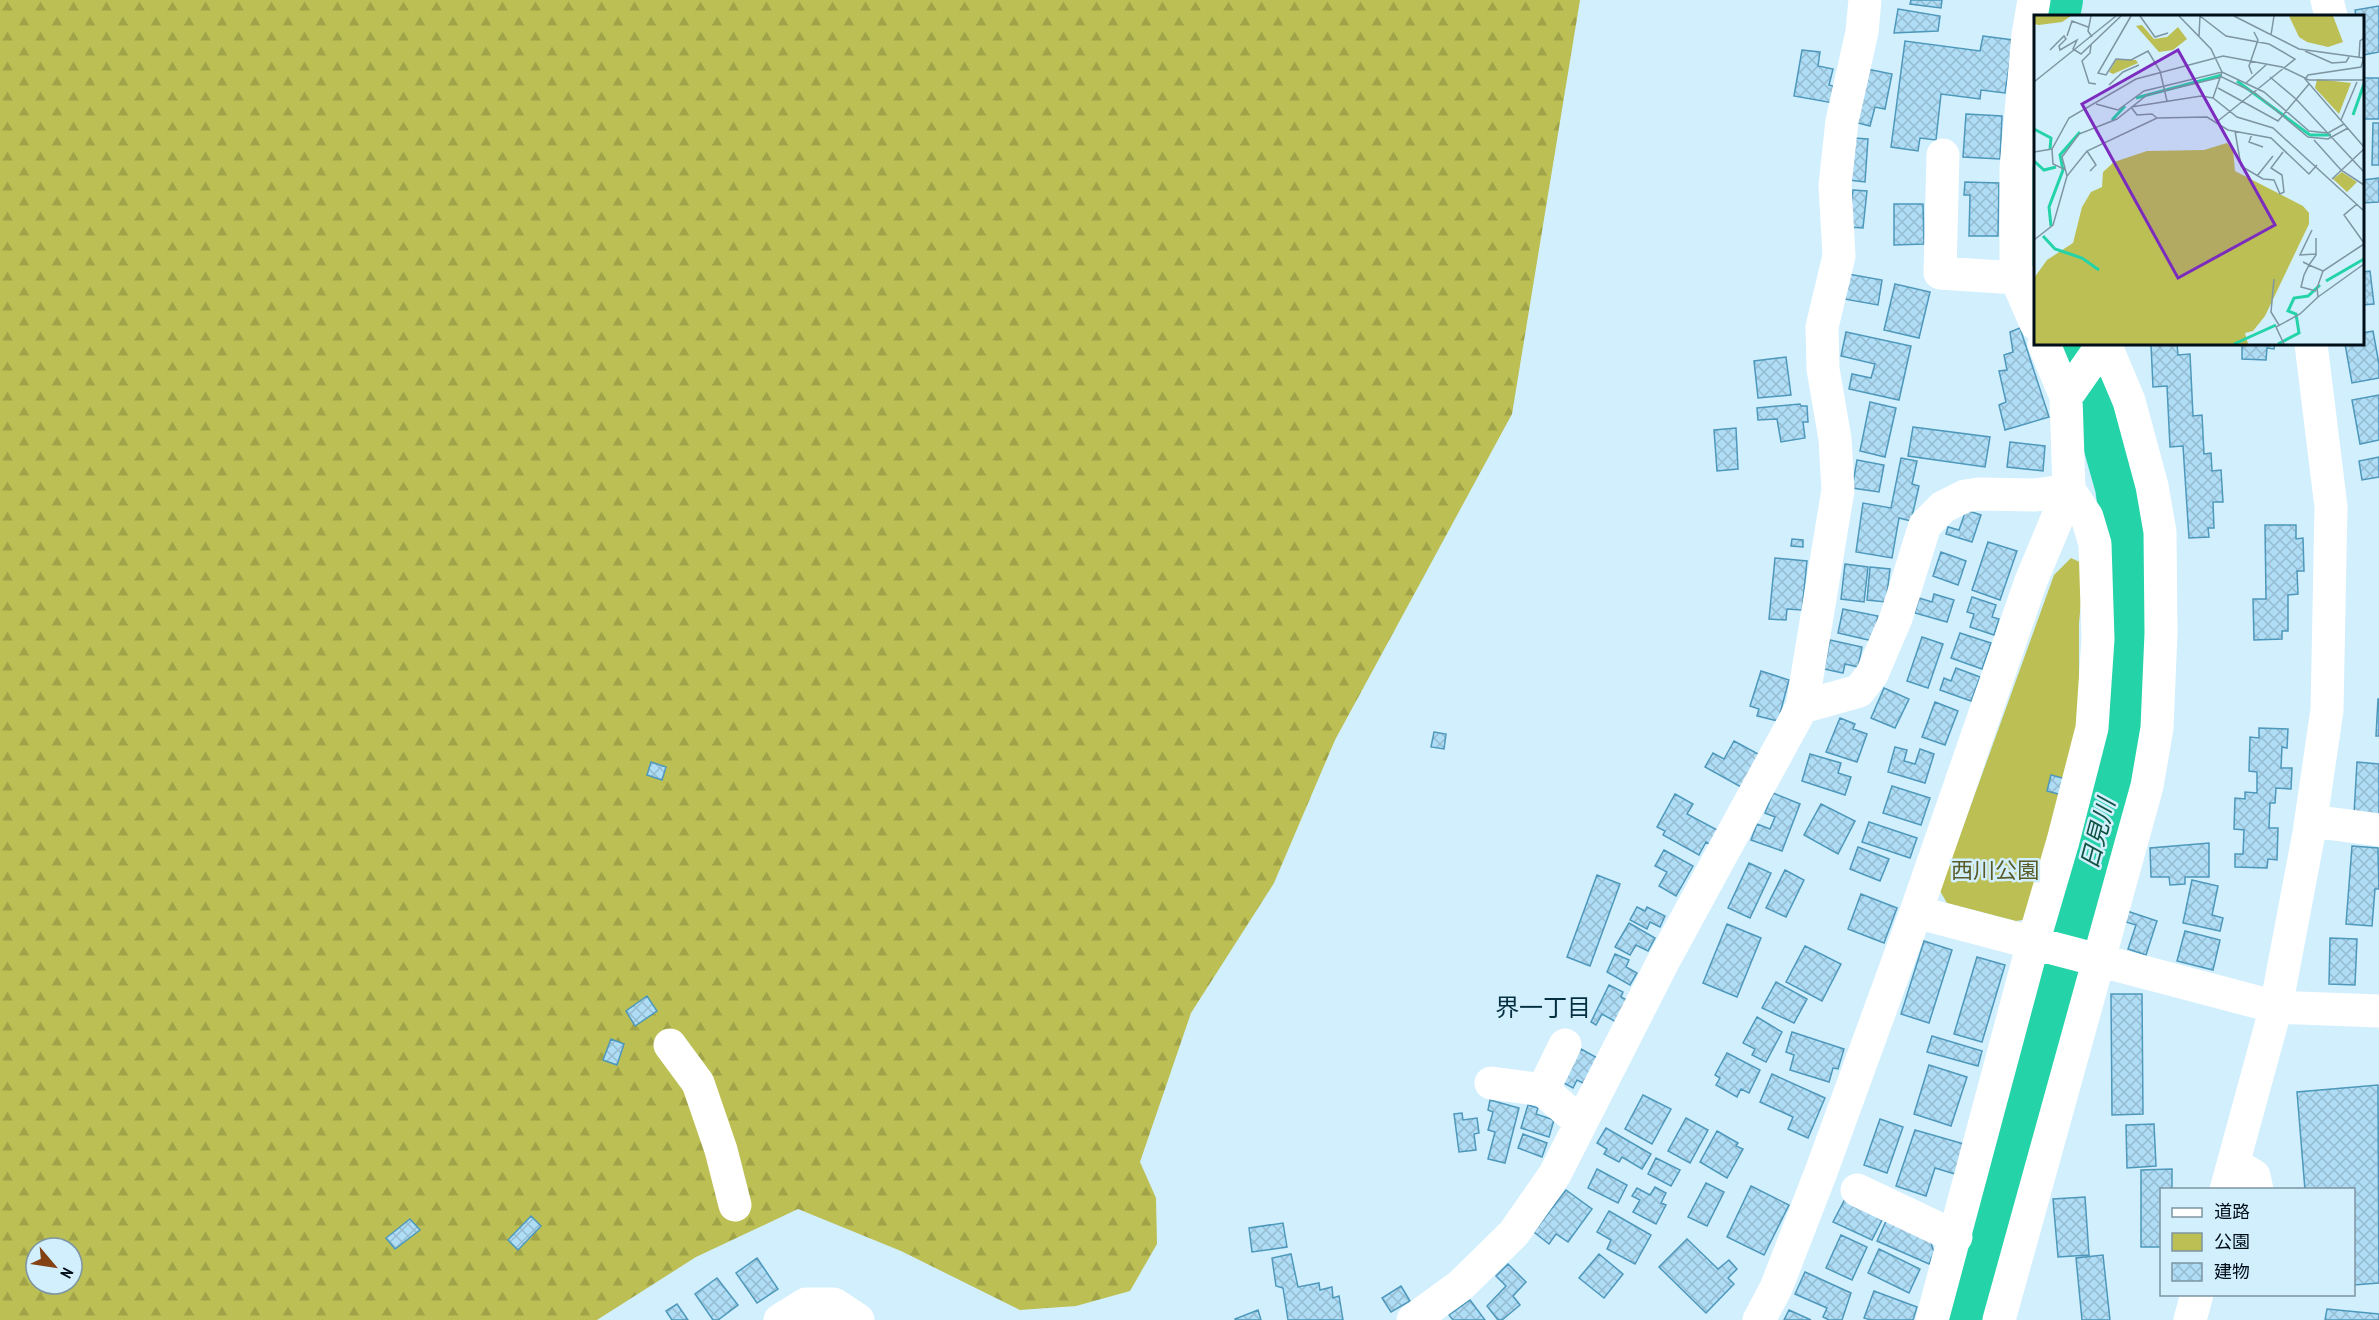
<svg xmlns="http://www.w3.org/2000/svg" width="2379" height="1320" font-family="'PT Sans Narrow','Noto Sans JP',sans-serif">
<style>
.green{fill:#bcbf53}
.forest{fill:url(#forest-firs);fill-rule:evenodd}
.lines{fill:none;stroke-linecap:round;stroke-linejoin:round}
.river{stroke:#24d3a8;stroke-width:48}
.building{fill:url(#building-cross-hatch);stroke:#4d98bb;stroke-width:1.5}
.minor{stroke:#fff;stroke-width:33}
.labels{text-anchor:middle;stroke-width:5;stroke-linejoin:round;paint-order:stroke}
.park-label{font-size:22px;fill:#595b29;stroke:#d2effe}
.water-label{font-size:24px;font-style:italic;fill:#115341;stroke:#d2effe}
.neighbourhood-label{font-size:24px;fill:#032f40;stroke:#d2effe}
.inset-river{fill:none;stroke:#24d3a8;stroke-width:3}
.inset-road{fill:none;stroke:#7e95a2;stroke-width:1.5}
.view{fill:#7b2cbf;fill-opacity:0.15;stroke:#7b2cbf;stroke-width:3}
.inset-edge{fill:none;stroke:#000e18;stroke-width:3}
</style>
<defs>
<pattern id="forest-firs" width="22" height="20" patternUnits="userSpaceOnUse" patternTransform="scale(1.5)"><rect width="22" height="20" fill="#bcbf53"/><path d="M5 1l3.5 6h-7zM16 11l3.5 6h-7z" fill="#a0a348"/></pattern>
<pattern id="building-cross-hatch" width="8" height="8" patternUnits="userSpaceOnUse" patternTransform="scale(1.5)"><rect width="8" height="8" fill="#afddf5"/><path d="M0 0l8 8M0 8l8-8" fill="none" stroke="#95bcd1"/></pattern>
</defs>
<rect width="100%" height="100%" fill="#d2effe"/>
<path class="green" d="M2071,558L2084,564L2079,624V731L2028,919L2016,921L1947,903L1940,891L2054,575Z"/>
<path class="forest" d="M0,0H1580L1512,414L1335,740L1274,883L1191,1013L1140,1162L1156,1198L1157,1244L1130,1291L1076,1306L1020,1310L901,1251L798,1209L696,1257L597,1320H0ZM36,1248H72V1284H36Z"/>
<g class="lines">
<path class="river" d="M2056,16L2059,0
M2036,167L2033,200L2036,242
M1962,1320L2014,1157L2113,778L2124,695L2129,584L2126,537L2119,487L2098,413L2066,344"/>
</g>
<path class="building" d="M1911,0H1942L1941,8L1910,4Z
M2379,6V52L2363,55L2362,16H2356L2355,10Z
M1898,9L1940,16L1938,31L1894,33Z
M1983,36L2013,40L2005,93L1981,90L1980,99L1941,94L1936,140L1920,138L1918,151L1891,147L1905,41L1980,51Z
M1802,50L1820,52L1818,66L1833,69L1829,85L1836,87L1833,103L1794,96Z
M1867,69L1892,74L1885,109L1875,107L1870,126L1854,122Z
M2362,78H2379V119H2362Z
M1966,114L2002,116L2000,159L1963,157Z
M2373,123H2379V165H2372Z
M1853,138L1868,139L1865,182L1849,180Z
M2379,178V202L2362,203L2363,180Z
M1965,182L1999,183L1998,236H1969L1970,195H1964Z
M1853,190L1867,191L1863,228L1849,227Z
M1894,204H1923L1924,244L1894,245Z
M2370,271L2374,304L2362,305V272Z
M1848,274L1882,280L1878,305L1844,299Z
M1895,284L1930,292L1919,338L1884,330Z
M2020,328L2049,417L2005,430L1999,405L2006,402L1999,371L2007,370L2004,355L2013,352L2010,332Z
M2373,331L2379,364V378L2352,383L2345,344H2362V333Z
M1846,332L1911,346L1899,400L1849,389L1852,374L1871,378L1875,364L1841,356Z
M2177,344L2178,355L2190,354L2193,416L2202,415L2204,454L2211,453L2212,471L2221,470L2223,502H2213L2214,528H2208L2209,537L2189,538L2183,446L2170,447L2167,386L2153,387L2151,345Z
M2242,344H2275L2274,349L2267,348L2266,360L2242,359Z
M1786,357L1791,395L1758,398L1754,361Z
M2379,395V440L2360,444L2352,400Z
M1870,402L1896,408L1885,457L1860,451Z
M1800,404L1801,406H1807L1808,422H1803L1805,438L1781,442L1777,419L1758,420L1757,408Z
M1913,427L1990,437L1985,467L1908,456Z
M1736,428L1738,469L1717,471L1714,430Z
M2010,442L2045,446L2043,471L2007,467Z
M2379,457V477L2362,480L2359,461Z
M1901,458L1917,461L1912,484L1919,486L1911,521L1899,518L1892,558L1856,552L1863,503L1891,508Z
M1857,460L1884,465L1879,492L1852,488Z
M1966,510L1981,515L1972,542L1946,534L1948,527L1959,530Z
M2265,525H2296V539L2303,538L2304,571H2297L2298,594L2288,595V631H2282V639L2254,640L2253,599H2266Z
M1792,539L1803,540V547L1791,546Z
M1988,542L2017,551L2000,600L1972,590Z
M1941,552L1966,561L1958,585L1933,576Z
M1775,558L1807,561L1802,610L1787,609L1786,620L1769,619Z
M1845,564L1868,567L1864,602L1841,599Z
M1870,567L1890,569L1886,602L1867,600Z
M1934,594L1954,600L1947,622L1915,613L1919,598L1932,602Z
M1972,597L1996,605L1992,617L1999,619L1994,635L1970,627L1974,614L1967,612Z
M1843,609L1878,616L1873,641L1838,633Z
M1960,633L1991,643L1982,669L1951,658Z
M1922,637L1943,644L1928,688L1907,681Z
M1830,640L1862,647L1858,667L1845,664L1843,673L1824,669Z
M1956,668L1980,677L1971,701L1940,690L1944,678L1951,681Z
M1761,671L1789,680L1778,721L1757,716L1759,709L1750,706Z
M1884,688L1909,699L1895,728L1871,718Z
M2378,699H2379V736H2376Z
M1935,702L1958,711L1945,745L1922,737Z
M1840,718L1855,724L1853,729L1867,734L1857,762L1826,752Z
M2259,728L2288,729L2287,748L2282,747L2281,768H2292L2291,789L2276,788L2275,803H2270L2269,828H2278L2277,860L2268,859L2267,868L2235,867V854H2243L2244,830L2234,829L2235,798L2245,799V792L2257,793V772L2249,771L2250,737L2259,738Z
M1434,732L1446,734L1444,749L1431,747Z
M1734,741L1760,755L1741,787L1705,767L1713,753L1724,759Z
M1895,747L1907,750L1904,761L1915,764L1920,749L1934,754L1925,783L1888,772Z
M1810,754L1841,763L1838,773L1851,777L1845,795L1802,781Z
M651,762L666,767L662,780L647,775Z
M2357,762L2379,764V816L2354,814Z
M2051,775L2066,779L2062,795L2047,791Z
M1892,786L1930,798L1921,825L1883,813Z
M1773,793L1800,804L1782,851L1751,840L1757,824L1770,829L1775,817L1765,813Z
M1675,794L1693,804L1687,814L1721,832L1713,846L1706,842L1699,855L1663,835L1665,831L1657,827Z
M1821,804L1855,821L1838,854L1804,835Z
M1869,822L1917,838L1910,858L1862,842Z
M2209,843V877H2185V884L2170,885L2169,877H2151L2150,848Z
M2352,846L2378,848L2379,889H2375L2372,926L2346,924Z
M1858,847L1889,859L1880,881L1850,869Z
M1664,850L1693,866L1676,896L1659,886L1667,872L1655,866Z
M1749,863L1771,873L1750,918L1728,908Z
M1785,870L1804,880L1786,917L1766,908Z
M1597,875L1620,884L1590,966L1567,957Z
M2192,880L2218,886L2212,915L2223,918L2220,931L2183,923Z
M1861,894L1897,908L1884,943L1848,929Z
M1637,907L1645,911L1647,907L1665,916L1660,927L1650,922L1647,929L1630,920Z
M2127,911L2157,921L2146,955L2128,949L2136,925L2123,921Z
M1629,923L1655,938L1648,951L1636,945L1630,955L1615,947Z
M1727,924L1761,938L1737,997L1703,983Z
M2185,931L2220,940L2213,970L2177,961Z
M2330,938L2357,939L2355,985L2329,984Z
M1924,941L1952,950L1929,1023L1901,1014Z
M1805,946L1841,964L1822,1001L1786,982Z
M1615,954L1629,960L1626,967L1637,973L1630,985L1607,972Z
M1977,957L2005,965L1982,1042L1954,1034Z
M1776,982L1807,999L1794,1023L1762,1008Z
M1609,985L1623,992L1621,997L1627,1000L1616,1022L1602,1014L1596,1025L1591,1022Z
M2111,994H2142L2143,1114L2112,1115Z
M647,996L657,1011L635,1026L626,1011Z
M1757,1017L1782,1032L1766,1062L1752,1055L1755,1049L1743,1043Z
M1792,1032L1844,1049L1838,1069L1833,1068L1829,1082L1790,1070L1794,1055L1786,1052Z
M1932,1036L1982,1051L1978,1066L1927,1052Z
M611,1039L624,1044L617,1065L603,1060Z
M1581,1049L1601,1060L1587,1085L1577,1080L1573,1088L1562,1082Z
M1727,1053L1760,1070L1749,1093L1741,1089L1737,1097L1716,1085L1720,1078L1715,1075Z
M1929,1065L1967,1077L1951,1126L1914,1114Z
M1772,1074L1825,1098L1808,1138L1788,1129L1793,1117L1760,1102Z
M2378,1085L2379,1283L2354,1285V1190H2305L2297,1092Z
M1643,1095L1671,1109L1652,1144L1625,1129Z
M1490,1100L1519,1108L1505,1163L1488,1159L1495,1132L1488,1130L1493,1112L1488,1110Z
M1528,1105L1538,1108L1536,1114L1554,1120L1549,1137L1521,1128Z
M1462,1113L1463,1120L1477,1118L1479,1133L1474,1134L1476,1150L1459,1152L1454,1114Z
M1686,1118L1708,1130L1690,1163L1668,1151Z
M1880,1119L1903,1127L1887,1173L1864,1165Z
M2154,1124L2156,1166L2127,1168L2126,1125Z
M1606,1128L1651,1154L1642,1169L1622,1157L1619,1162L1604,1154L1607,1149L1597,1143Z
M1915,1130L1964,1144L1955,1174L1935,1168L1926,1196L1896,1186Z
M1717,1131L1738,1143L1736,1146L1743,1149L1727,1178L1700,1162Z
M1523,1134L1547,1143L1542,1157L1518,1148Z
M1656,1158L1680,1170L1671,1186L1648,1174Z
M1597,1169L1627,1185L1618,1203L1588,1188Z
M2172,1169V1190H2162V1247H2141V1170Z
M1706,1183L1724,1192L1707,1226L1688,1217Z
M1751,1186L1789,1205L1764,1255L1727,1237Z
M1655,1187L1666,1193L1661,1203L1666,1205L1656,1224L1633,1212L1640,1200L1632,1196L1637,1188L1650,1195Z
M1566,1190L1592,1209L1568,1242L1556,1234L1549,1244L1534,1232Z
M2085,1197L2089,1255L2058,1257L2053,1199Z
M1845,1199L1883,1218L1872,1240L1833,1222Z
M1609,1211L1651,1235L1635,1264L1607,1249L1611,1240L1597,1232Z
M531,1216L541,1226L518,1250L508,1240Z
M410,1219L420,1230L395,1249L386,1238Z
M1887,1219L1930,1240L1934,1252L1929,1264L1877,1241Z
M1283,1223L1287,1247L1252,1252L1249,1228Z
M1841,1235L1867,1247L1852,1280L1826,1268Z
M1687,1239L1718,1269L1729,1260L1737,1269L1728,1278L1734,1284L1706,1313L1659,1267Z
M1879,1249L1920,1269L1909,1293L1868,1273Z
M1291,1254L1298,1287L1319,1283L1320,1290L1332,1287L1333,1298L1339,1296L1343,1320H1288L1283,1288L1276,1286L1272,1258Z
M1599,1254L1623,1274L1604,1298L1579,1278Z
M2103,1255L2110,1320H2082L2076,1258Z
M757,1258L778,1289L757,1303L736,1273Z
M1508,1264L1526,1282L1513,1296L1520,1305L1502,1320H1498L1487,1306L1506,1286L1496,1276Z
M1805,1272L1851,1293L1842,1320H1829L1823,1317L1827,1308L1795,1294Z
M717,1278L738,1305L718,1320H713L695,1294Z
M1401,1286L1410,1301L1391,1312L1382,1298Z
M1874,1291L1917,1307L1913,1320H1871L1864,1318Z
M1470,1300L1485,1320H1453L1449,1315Z
M677,1304L688,1320H672L666,1311Z
M2327,1309L2379,1314V1320H2325Z
M1258,1310L1261,1320H1236L1235,1319Z
M1789,1310L1811,1320H1784Z"/>
<g class="lines">
<path class="minor" d="M2034,0L2028,35L2016,168V278L2036,324
M2327,0L2331,16
M1943,155L1940,273L2016,278
M2066,397L2103,344
M1802,707L1859,691L1872,674L1896,618L1925,525L1943,507L1965,496L1979,494L2035,495L2069,490
M2311,821L2379,830
M1916,912L2276,1007L2379,1011
M670,1045L698,1083L721,1150L735,1205
M1491,1083L1543,1090L1581,1123
M1543,1090L1565,1045
M2234,1164L2254,1176L2257,1190
M1857,1190L1956,1237
M2226,1190L2276,1007L2309,833L2327,710L2331,507L2311,344
M780,1320L806,1304H834L858,1320
M1413,1320L1461,1285L1514,1233L1555,1174L1664,960L1802,707L1838,490L1835,439L1823,369L1822,327L1839,256L1835,185L1842,121L1862,32L1865,0
M1759,1320L1776,1288L1821,1172L1916,912L2031,581L2069,490L2066,397L2044,344
M1932,1320L2033,943L2063,841L2092,728L2098,639L2095,544L2087,517L2069,490
M1999,1320L2147,786L2157,728L2161,633L2160,532L2152,486L2129,401L2105,344
M2190,1320L2197,1294"/>
</g>
<g class="labels">
<g class="park-label">
<text x="1995" y="878">西川公園</text>
</g>
<g class="water-label">
<text transform="translate(2098 834) rotate(-75)" y="8">日見川</text>
</g>
<g class="neighbourhood-label">
<text x="1543" y="1016">界一丁目</text>
</g>
</g>
<g transform="translate(2034 15)">
<rect width="330" height="330" fill="#d2effe"/>
<path d="M82,45H102L104,48L79,59L75,57ZM283,64L317,68L305,99L281,73ZM308,157L323,167L313,177L299,164Z" fill="#bcbf53"/>
<path d="M0,1H37L28,7L5,10L0,9ZM255,1H299L309,27L294,32L273,27L265,22ZM108,10L120,24L133,22L144,12L153,24L139,35L125,37L102,11ZM193,128L199,135L201,156L269,191L275,198V209L231,301L219,316L211,318L214,329H0V263L13,245L39,228L48,192L57,177L68,172L69,157L80,147L113,136L170,135Z" fill="#bcbf53"/>
<path class="inset-river" d="M203,66L276,120H297M102,83L188,60M319,100L330,69M78,105L91,91M0,114L17,123L16,134M0,146L10,155L22,152M17,211L15,192L29,155L26,140L46,117M9,221L21,234L48,243L65,255M292,266L330,244M200,329L242,310M244,329L265,318L262,299L254,296L260,283L274,281L286,270"/>
<path class="inset-road" d="M57,1L54,16L58,22M97,1L64,58L72,60L82,44L97,45L114,36L126,56L133,86M106,1L121,22L134,18M145,1L177,34L188,57L179,83M166,1L192,21L235,29L261,44L184,106M200,1L265,34L330,43M237,20L240,1M33,21L38,6L54,12M165,21L166,1M57,30L56,38L48,46L55,68L62,69M16,35L30,21L32,24L25,31L26,35L43,25L39,34L47,39L87,1M271,36L298,48L312,47L315,42M330,42L327,52L274,60L271,64L330,132M325,43L326,26L330,23M218,59L215,51L224,25L220,17M236,62L262,84L330,157M0,67L82,1M212,68L233,49M75,70L89,57L105,50M184,73L244,106L275,69M62,89L84,95M97,92L167,81L179,83L203,102L239,113L330,196M97,92L103,100L118,99L123,103M84,95L110,76L188,57L230,77L275,116L294,118L310,109M307,105L323,67M201,116L207,151L229,164L240,165L246,179L250,177L248,160L237,153L249,137M218,119L215,127L229,132M280,125L307,155L330,170M18,134L19,149L32,155M53,136L62,150L56,156M0,137L18,134L35,103L102,64L189,41L248,52L275,65H330M33,161L28,142L45,119L83,104L113,80L188,62L221,78L274,122L294,124L314,113M223,161L239,141M298,164L330,134M323,189L310,200L330,228M278,215L266,240L282,239M0,225L19,210L33,161L53,136L123,103L173,102L194,115L237,123L275,159L283,150M269,247L275,250L282,240V223M240,264L237,297L245,310M282,276L267,272L270,260L275,250L289,256M284,282L330,249M250,329L242,312L266,299L284,282L283,273L289,256L330,229"/>
<path class="view" d="M144,35L241,210L144,263L48,89Z"/>
<rect width="330" height="330" class="inset-edge"/>
</g>
<rect x="2160" y="1188" width="195" height="108" fill="#d2effe" stroke="#7e95a2" stroke-width="1.5"/>
<rect x="2172" y="1208" width="30" height="9" fill="#ffffff" stroke="#7e95a2" stroke-width="1.5"/>
<text x="2214" y="1218" font-size="18" fill="#000e18">道路</text>
<rect x="2172" y="1233" width="30" height="18" fill="#bcbf53" stroke="#7e95a2" stroke-width="1.5"/>
<text x="2214" y="1248" font-size="18" fill="#000e18">公園</text>
<rect x="2172" y="1263" width="30" height="18" fill="url(#building-cross-hatch)" stroke="#7e95a2" stroke-width="1.5"/>
<text x="2214" y="1278" font-size="18" fill="#000e18">建物</text>
<g transform="translate(54 1266) rotate(119)"><circle r="28" fill="#d2effe" stroke="#7e95a2" stroke-width="1.5"/>
<path d="M0-4.5L10 22L0 15L-10 22Z" fill="#844113"/>
<text y="-9" font-size="16" font-weight="bold" text-anchor="middle" fill="#000e18">N</text>
</g>
</svg>
